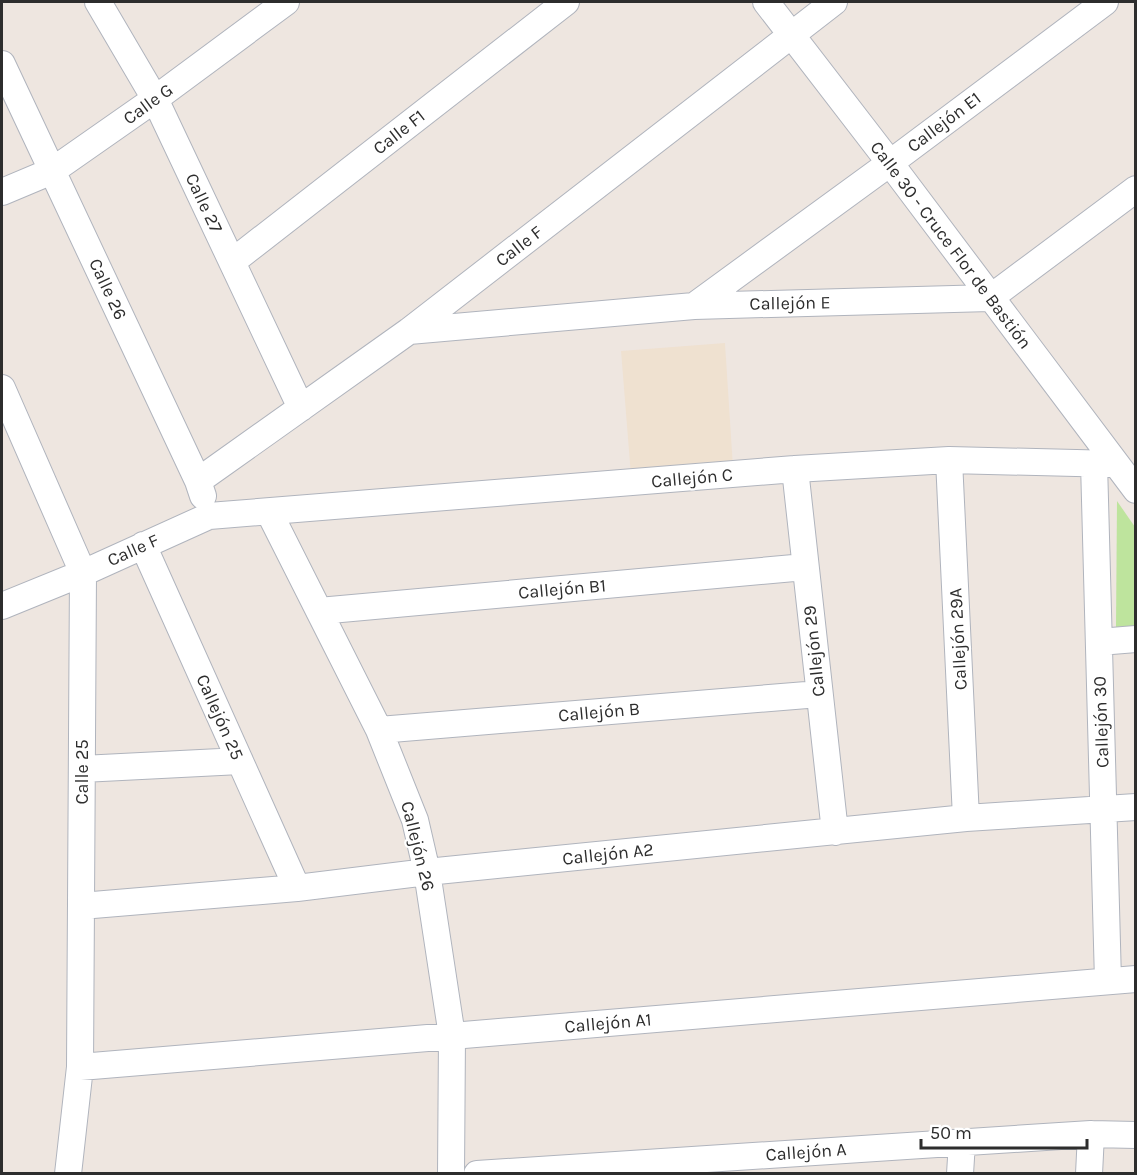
<svg xmlns="http://www.w3.org/2000/svg" width="1137" height="1175" font-family="Karla,sans-serif">
<style>
.education{fill:#efe1d0}
.park{fill:#bee49d}
.lines{fill:none;stroke-linecap:round;stroke-linejoin:round}
.street-casing{stroke:#b0b4bd;stroke-width:28}
.street{stroke:#fff;stroke-width:26}
.labels{text-anchor:middle;stroke-width:4.5;stroke-linejoin:round;paint-order:stroke}
.street-label{font-size:18px;fill:#2d2d2d;stroke:#fff}
</style>
<rect width="100%" height="100%" fill="#eee6e0"/>
<path class="education" d="M725,343L733,467L631,476L621,351Z"/>
<path class="park" d="M1117,501L1135,527V626L1116,627Z"/>
<g class="lines">
<defs>
<path id="street" d="M98,2L155,99L301,408
M766,2L890,163L1136,490
M2,64L198,481L203,496
M2,192L52,171L155,99L286,2
M232,262L566,2
M694,306L890,163L1105,2
M409,331L694,306L990,298L1136,189
M2,388L83,573L80,1067L68,1174
M949,460L966,818
M1094,463L1108,981
M795,469L835,832
M198,481L409,331L834,2
M269,512L379,730L415,820L427,872L452,1036L451,1174
M143,545L297,888
M2,606L83,573L209,516L795,469L949,460L1116,464
M319,611L805,567
M1099,642L1136,639
M379,730L819,694
M82,769L240,761
M81,906L297,888L427,872L966,818L1136,807
M80,1067L1136,979
M477,1174L1091,1134L1136,1135
M960,1174L962,1142
M1089,1174L1091,1134"/>
</defs>
<use href="#street" class="street-casing"/>
<use href="#street" class="street"/>
</g>
<g class="labels">
<g class="street-label">
<text transform="translate(148 104) rotate(-36)" y="6">Calle G</text>
<text transform="translate(944 122) rotate(-37)" y="6">Callejón E1</text>
<text transform="translate(399 132) rotate(-38)" y="6">Calle F1</text>
<text transform="translate(204 203) rotate(65)" y="6">Calle 27</text>
<text transform="translate(951 245) rotate(53)" y="6">Calle 30 - Cruce Flor de Bastión</text>
<text transform="translate(519 246) rotate(-38)" y="6">Calle F</text>
<text transform="translate(108 289) rotate(65)" y="6">Calle 26</text>
<text transform="translate(790 303) rotate(-1)" y="6">Callejón E</text>
<text transform="translate(692 478) rotate(-5)" y="6">Callejón C</text>
<text transform="translate(133 550) rotate(-24)" y="6">Calle F</text>
<text transform="translate(562 589) rotate(-5)" y="6">Callejón B1</text>
<text transform="translate(958 639) rotate(-93)" y="6">Callejón 29A</text>
<text transform="translate(814 651) rotate(-96)" y="6">Callejón 29</text>
<text transform="translate(599 712) rotate(-5)" y="6">Callejón B</text>
<text transform="translate(220 717) rotate(66)" y="6">Callejón 25</text>
<text transform="translate(1101 722) rotate(-92)" y="6">Callejón 30</text>
<text transform="translate(82 772) rotate(-90)" y="6">Calle 25</text>
<text transform="translate(418 846) rotate(76)" y="6">Callejón 26</text>
<text transform="translate(608 854) rotate(-6)" y="6">Callejón A2</text>
<text transform="translate(608 1023) rotate(-5)" y="6">Callejón A1</text>
<text transform="translate(806 1152) rotate(-4)" y="6">Callejón A</text>
</g>
</g>
<rect width="1137" height="1175" fill="none" stroke="#2d2d2d" stroke-width="6"/>
<path d="M921 1139v9h166v-9" fill="none" stroke="#2d2d2d" stroke-width="3"/>
<text x="930" y="1139" font-size="18" fill="#2d2d2d" stroke="#ffffff" stroke-width="4.5" paint-order="stroke">50 m</text>
</svg>
